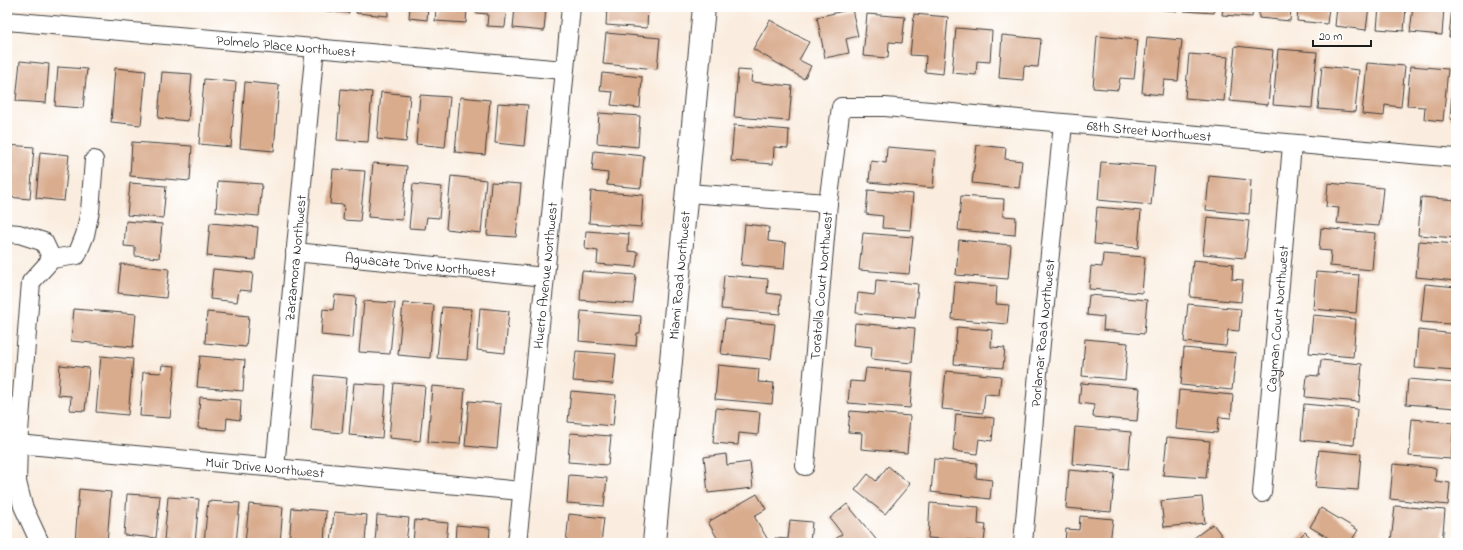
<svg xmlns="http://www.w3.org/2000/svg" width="1463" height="550" font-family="'Indie Flower',sans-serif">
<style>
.building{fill:#d9ac8e}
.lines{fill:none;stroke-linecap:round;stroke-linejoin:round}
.minor-casing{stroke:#3d3b39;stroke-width:20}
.tertiary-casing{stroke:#3d3b39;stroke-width:24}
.minor{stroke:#fff;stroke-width:18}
.tertiary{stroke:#fff;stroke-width:22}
.labels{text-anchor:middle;stroke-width:3.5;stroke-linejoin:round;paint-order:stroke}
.street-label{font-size:14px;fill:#1c1c1c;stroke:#fff}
</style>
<rect width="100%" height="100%" fill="#fff"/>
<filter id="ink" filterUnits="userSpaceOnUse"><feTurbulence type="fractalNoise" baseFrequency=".025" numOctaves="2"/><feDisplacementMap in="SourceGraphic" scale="8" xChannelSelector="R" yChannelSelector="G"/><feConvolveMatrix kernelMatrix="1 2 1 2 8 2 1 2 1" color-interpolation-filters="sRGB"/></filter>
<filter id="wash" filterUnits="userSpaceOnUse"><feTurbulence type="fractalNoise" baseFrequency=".012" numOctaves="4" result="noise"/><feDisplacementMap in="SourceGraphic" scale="16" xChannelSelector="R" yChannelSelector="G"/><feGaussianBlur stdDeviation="0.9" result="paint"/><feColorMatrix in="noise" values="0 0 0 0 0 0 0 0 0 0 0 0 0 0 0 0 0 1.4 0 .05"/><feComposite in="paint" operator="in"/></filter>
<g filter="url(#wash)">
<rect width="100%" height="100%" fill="#faeddf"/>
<g id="blocks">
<path class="building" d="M284,7H307V10L284,8Z
M317,7H349V13L316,10Z
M356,7H388V16L356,13Z
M410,7H428L427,20L409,18Z
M436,7H467L466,23L435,21Z
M476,7H507L505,27L487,26L488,14L476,13Z
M515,7H546L544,31L513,28Z
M607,7H648L647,28L606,25Z
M1146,7H1177V11L1146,8Z
M1185,7H1215L1214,13L1184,11Z
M1223,7H1253L1252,17L1222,15Z
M1259,7H1291L1290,21L1259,18Z
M1298,7H1329L1327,24L1297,21Z
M1337,7H1369L1366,30L1335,26Z
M1379,7H1406L1404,31L1377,29Z
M1413,7H1444L1442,35L1410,32Z
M1452,7H1456V37H1449Z
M852,9L858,36L846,39L849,53L825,58L817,17Z
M867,14L905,17L902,43L889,42L888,58L863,56Z
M914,14L948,17L943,74L925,72L926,56L910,55Z
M770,20L809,42L799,60L811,66L804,79L753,49Z
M956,28L992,31L990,62L977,61L976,75L952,73Z
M606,33L660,38L657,69L603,64Z
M1002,35L1041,39L1038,67L1024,66L1023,80L999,78Z
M1097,36L1138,40L1134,79L1120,78L1118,90L1093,88Z
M1147,37L1182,40L1178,81L1164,80L1162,95L1142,93Z
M1235,46L1273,50L1268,105L1230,101Z
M1278,49L1317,52L1312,108L1273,105Z
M1189,54L1228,57L1224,101L1185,98Z
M7,57L10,58L8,80H7Z
M20,61L49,64L46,103L16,101Z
M1367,63L1405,66L1401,107L1385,105L1384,116L1362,114Z
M1454,65H1456V120L1450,119Z
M1322,66L1359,70L1355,112L1318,109Z
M1410,66L1448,69L1443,121L1424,119L1425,107L1407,106Z
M58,67L87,69L83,108L55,106Z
M115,68L146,71L141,125L111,122Z
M738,70L752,71L751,82L792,86L789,121L734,117Z
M162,72L192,74L188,121L158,118Z
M602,73L642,77L640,108L611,105L613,92L600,91Z
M204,79L236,82L231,147L199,144Z
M245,82L279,85L274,151L240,148Z
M341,89L372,92L368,142L337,140Z
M381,92L410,95L406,142L377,139Z
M420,95L450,97L445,147L416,144Z
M460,97L490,100L485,155L455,152Z
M498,103L528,105L524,146L495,143Z
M599,113L640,116L638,147L597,143Z
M734,125L789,130L788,148L774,147L773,164L731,161Z
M132,142L192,146L190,181L130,176Z
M7,145L34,147L30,199L7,197Z
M977,145L1006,148L1005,159L1022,161L1019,188L972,183Z
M887,147L936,151L933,188L869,182L871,161L886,163Z
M594,151L644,156L641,188L607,185L608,173L592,171Z
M40,152L69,155L64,201L36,198Z
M1101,162L1155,166L1151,205L1098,200Z
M373,163L407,166L402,220L368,217Z
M333,169L365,171L360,221L343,220L344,205L330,204Z
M451,176L486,180L481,233L446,229Z
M1209,176L1251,180L1249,214L1206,210Z
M218,181L262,184L259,216L216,212Z
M491,182L521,184L516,237L487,235Z
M130,183L166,186L163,218L127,215Z
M1328,183L1383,188L1379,226L1337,223L1339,208L1326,207Z
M413,184L442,187L439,218L427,217L425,229L409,228Z
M868,190L913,194L910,230L882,228L883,216L866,214Z
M591,191L643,195L641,227L589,223Z
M961,196L1004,199L1003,216L1016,217L1015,235L958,230Z
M1421,197L1456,200V238L1418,235Z
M1097,207L1141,211L1138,248L1094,244Z
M1207,217L1249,221L1245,258L1203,254Z
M126,221L162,224L159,258L135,256V247L124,246Z
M210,223L258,227L255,260L207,256Z
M745,224L769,227L768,241L786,243L784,269L741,265Z
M1321,228L1375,233L1372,270L1330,266L1331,251L1319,250Z
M586,231L629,234L628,251L638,252L636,267L597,264L598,251L585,249Z
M863,233L913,237L909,274L859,270Z
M959,240L1011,245L1008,279L956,275Z
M1419,241L1456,244V281L1416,277Z
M1103,254L1145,257L1142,293L1089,289L1091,266L1102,267Z
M1193,260L1233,264L1232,279L1243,280L1241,302L1190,297Z
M121,264L169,269L166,298L118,293Z
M213,269L253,273L251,291L239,290L237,302L210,299Z
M582,271L636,275L633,304L580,300Z
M1316,272L1359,275L1356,313L1313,309Z
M724,275L768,279L767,293L781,295L780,314L721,309Z
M876,280L918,284L915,318L856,313L858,293L875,295Z
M955,282L997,286L996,304L1009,305L1007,324L952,319Z
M1425,284L1456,287V312L1452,311L1451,324L1421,322Z
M335,295L356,297L353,338L321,335L323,309L333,310Z
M1089,295L1147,300L1144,334L1103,330L1104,317L1087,315Z
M364,301L395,303L390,354L359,352Z
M403,303L434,305L430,358L398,355Z
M1188,304L1241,309L1239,331L1228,330L1226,346L1184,342Z
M442,307L472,309L467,360L437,358Z
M480,308L509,311L505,353L477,350Z
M74,309L136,314L133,347L71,341Z
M581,311L641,316L640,333H637L636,346L579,341Z
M207,312L249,316L246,347L205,343Z
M1313,315L1356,319L1353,357L1309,353Z
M725,319L775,324L771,359L721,354Z
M855,323L915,328L912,363L871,359L872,347L853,345Z
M957,327L992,330L991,347L1005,348L1003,368L954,364Z
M1418,330L1456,334V371L1415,368Z
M1085,339L1128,343L1125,380L1082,376Z
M1184,348L1236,353L1232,390L1181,385Z
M576,351L616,354L613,384L573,381Z
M101,356L133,359L128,415L96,412Z
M200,356L245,360L243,391L197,387Z
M1321,360L1362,364L1359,402L1305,397L1307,375L1319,376Z
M60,365L89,368L85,411L70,410L71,396L58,395Z
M162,365L175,366L170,418L140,416L143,372L161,373Z
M718,365L759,369L758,382L774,383L772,404L715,399Z
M866,368L913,372L910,408L848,403L850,381L864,382Z
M946,371L1001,376L999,395L985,394L983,413L942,409Z
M315,375L347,378L342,433L311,430Z
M1408,379L1456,383V408L1406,404Z
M354,383L386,385L382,438L349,435Z
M394,383L425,386L420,441L389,438Z
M1081,383L1140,388L1137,421L1093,417L1094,405L1079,403Z
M432,386L465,389L460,444L428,442Z
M1179,390L1233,395L1231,418L1219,417L1217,433L1176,429Z
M571,391L616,395L613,426L568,422Z
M200,397L241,400L240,420L227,418L226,430L198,428Z
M469,401L501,404L497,449L465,446Z
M1304,404L1357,409L1354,445L1301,440Z
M716,408L760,412L758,435L739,433L738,445L713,443Z
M850,411L910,416L907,453L861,449L862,433L848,432Z
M956,414L994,418L992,441L979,439L977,454L953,451Z
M1412,419L1454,423L1451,459L1409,456Z
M1075,427L1131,432L1128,469L1072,464Z
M570,433L611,436L608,465L568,462Z
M1167,437L1210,441L1206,478L1163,475Z
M1319,450L1361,454L1358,490L1315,487Z
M726,454L727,465L750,462L753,488L708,493L704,457Z
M934,459L977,463L976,478L992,480L990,499L931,492Z
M1393,464L1436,468L1435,481L1450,483L1448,505L1390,499Z
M888,466L910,484L885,514L855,490L868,474L876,481Z
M1069,470L1115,474L1111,512L1066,508Z
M569,475L607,478L604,506L567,503Z
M79,489L111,492L107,543H75Z
M127,494L160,496L156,538L124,535Z
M757,494L766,509L754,516L768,540L763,543H720L708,522Z
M168,497L199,499L195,543L164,540Z
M1202,497L1205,523L1164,527L1161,501Z
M208,501L240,503L236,543H204Z
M930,503L979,507L978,524L986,525L984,542L928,538Z
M249,504L283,507L280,543H245Z
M847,504L879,543H833L832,542L842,534L830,518Z
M1395,506L1445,510L1442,543L1391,542Z
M292,508L326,511L324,543H289Z
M1321,508L1358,530L1350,543H1337L1310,527Z
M334,512L367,515L365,543H331Z
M569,514L604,518L601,543H566Z
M377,515L409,518L406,543H375Z
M1080,516L1113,519L1110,543H1065L1066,529L1079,530Z
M415,520L448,523L446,543H413Z
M790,520L812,522L810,543H774L775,538L788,539Z
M1213,524L1225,540L1221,543H1187Z
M456,525L490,528L489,543H455Z
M1305,532L1316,543H1294Z"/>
</g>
</g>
<g filter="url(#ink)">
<use href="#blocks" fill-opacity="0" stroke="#3d3b39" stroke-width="1"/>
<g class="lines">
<defs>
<g id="minor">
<path id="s1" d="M7,21L564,70"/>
<path d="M687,193L828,203"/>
<path d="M7,233L19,234L44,242L52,259"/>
<path id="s2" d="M295,252L545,277"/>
<path id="s3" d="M7,443L522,491"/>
<path id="s4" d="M805,466L828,203L841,107H885L1456,158"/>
<path id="s5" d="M275,468L315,47"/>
<path id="s6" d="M1262,493L1292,145"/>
<path d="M40,543L23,506L17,482L18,444L31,282L52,259L77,255L85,235L90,211L94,160"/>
<path id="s7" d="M517,543L545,277L571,7"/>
<path id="s8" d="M1023,543L1038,373L1063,124"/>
</g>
<g id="tertiary">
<path id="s9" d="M654,543L704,7"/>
</g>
</defs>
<use href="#minor" class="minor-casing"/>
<use href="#tertiary" class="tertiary-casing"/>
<use href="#minor" class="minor"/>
<use href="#tertiary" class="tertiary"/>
</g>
</g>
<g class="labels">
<g class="street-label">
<text dy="5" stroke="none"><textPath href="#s1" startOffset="280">Polmelo Place Northwest</textPath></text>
<text dy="5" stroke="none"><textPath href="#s4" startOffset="670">68th Street Northwest</textPath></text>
<text dy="5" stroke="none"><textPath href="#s5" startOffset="211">Zarzamora Northwest</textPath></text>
<text dy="5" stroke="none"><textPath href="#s2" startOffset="126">Aguacate Drive Northwest</textPath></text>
<text dy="5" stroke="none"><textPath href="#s7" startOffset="269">Huerto Avenue Northwest</textPath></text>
<text dy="5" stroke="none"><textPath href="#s9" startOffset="269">Miami Road Northwest</textPath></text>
<text dy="5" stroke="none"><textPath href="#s4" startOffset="181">Toratolla Court Northwest</textPath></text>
<text dy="5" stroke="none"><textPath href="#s6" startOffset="175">Cayman Court Northwest</textPath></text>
<text dy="5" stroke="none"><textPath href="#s8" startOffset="211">Porlamar Road Northwest</textPath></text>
<text dy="5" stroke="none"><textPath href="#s3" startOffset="259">Muir Drive Northwest</textPath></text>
</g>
</g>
<rect width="1463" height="550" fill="none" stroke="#fff" stroke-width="24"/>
<path d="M1313 40v6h58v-6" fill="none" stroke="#1c1c1c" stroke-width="2"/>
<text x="1319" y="40" font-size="12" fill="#1c1c1c" stroke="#ffffff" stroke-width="3" paint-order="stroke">20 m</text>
</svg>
